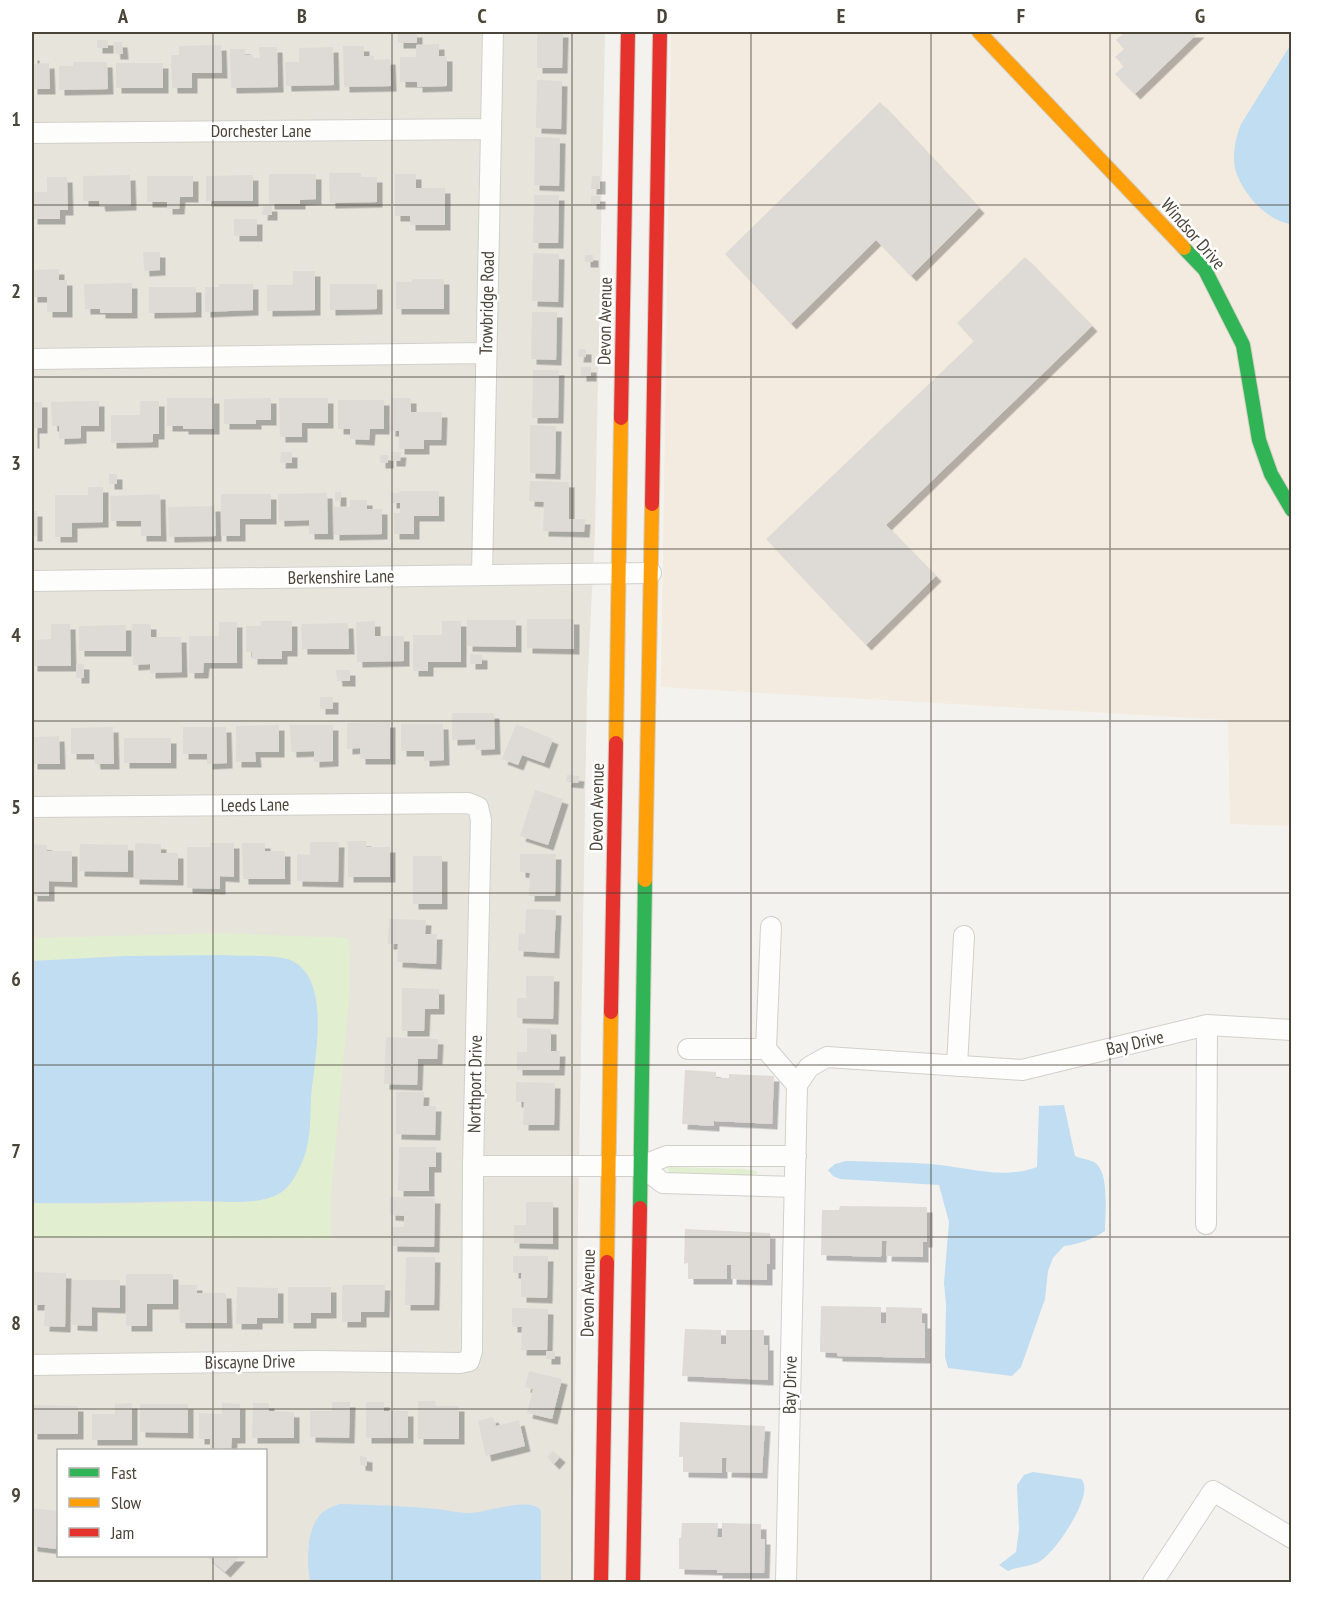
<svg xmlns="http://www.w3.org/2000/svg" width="1323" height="1614" font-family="'PT Sans Narrow',sans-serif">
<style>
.residential{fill:#e7e4dc;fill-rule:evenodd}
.commercial{fill:#f3ebdf}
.green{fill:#e1eecf}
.water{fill:#c0ddf1}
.building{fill:#dedbd6;filter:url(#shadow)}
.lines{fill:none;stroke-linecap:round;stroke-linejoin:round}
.street-casing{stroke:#d2d0cb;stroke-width:22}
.fast-casing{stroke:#d3cfc5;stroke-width:16}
.slow-casing{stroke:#d3cfc5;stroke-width:16}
.jam-casing{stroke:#d3cfc5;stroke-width:16}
.street{stroke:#fdfdfc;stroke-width:20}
.fast{stroke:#30b455;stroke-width:14}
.slow{stroke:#ff9f0a;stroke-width:14}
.jam{stroke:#e5322d;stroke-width:14}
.grid{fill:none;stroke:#4b4439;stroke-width:1.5;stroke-opacity:0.55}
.labels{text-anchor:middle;stroke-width:5;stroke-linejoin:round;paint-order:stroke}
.street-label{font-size:18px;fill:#4b4439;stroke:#fff}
.neatline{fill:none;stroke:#4b4439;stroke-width:2}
.grid-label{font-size:20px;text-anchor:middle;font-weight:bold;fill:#4b4439}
</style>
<defs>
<filter id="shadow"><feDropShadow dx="5.5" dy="5.5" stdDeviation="0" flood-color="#0004"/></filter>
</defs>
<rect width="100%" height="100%" fill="#f4f2ee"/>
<path class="residential" d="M32,32H605L595,531L587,691L572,1582H32ZM58,1450H266V1556H58Z"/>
<path class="commercial" d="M671,32H1291V826L1230,824L1228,720L661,687Z"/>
<path class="green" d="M226,933L349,938L350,989L331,1195V1239L32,1238V1203L108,1204L247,1201L294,1178L304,1158L308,1139L311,1096L268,956H127L32,961V938Z
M669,1167L744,1169L757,1171V1174L742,1176L669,1174L668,1169Z"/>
<path class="water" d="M1291,44V224C1268,221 1246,197 1237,175C1231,159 1235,139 1241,124Z
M224,955C242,957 282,953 296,963C331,986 314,1062 311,1097C310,1117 311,1141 303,1160C298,1171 291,1187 280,1193C260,1206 219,1201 195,1201C141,1202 86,1204 32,1203V961L127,956Z
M1064,1105L1075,1156C1081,1159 1088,1159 1094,1162C1110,1171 1105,1214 1105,1231C1091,1240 1079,1244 1064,1246L1053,1258L1048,1271L1045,1299L1021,1367L1012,1376L948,1368L945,1357L946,1304L944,1283L949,1222L939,1185L840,1179L833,1176L828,1170L835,1164L846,1161C874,1162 903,1162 931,1164C967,1167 1002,1180 1037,1167L1039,1106Z
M1033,1472L1081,1479C1096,1493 1057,1549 1043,1559C1034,1567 1019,1566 1008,1571L999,1565L1016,1552L1019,1530L1017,1485L1024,1475Z
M340,1504C372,1505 404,1506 437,1509C447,1510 458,1513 469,1513C486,1513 528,1496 541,1510V1582H310C307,1562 305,1523 326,1510C330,1507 335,1506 340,1504Z"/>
<path class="building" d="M398,32H417V43H398Z
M537,32H563L562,68H537Z
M1125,32H1199L1135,94L1115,74L1124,66L1115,57L1124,49L1116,40Z
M97,40H108V48H97Z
M114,42H122L123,54H115Z
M439,44V56H447V86L417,87V82H400V57H416V45Z
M221,45L222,73H192V88H172L171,55H179V46Z
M343,46H364V56H374V60L390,59L391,86L344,87Z
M259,47H277L278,87L231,88L230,49H245V55H253V58H260Z
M333,47L334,85L286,86L285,62H299V48Z
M32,55H34V64L49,63L50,89H32Z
M73,62H107L108,89L59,90V66H73Z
M116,63H163V88H116Z
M537,80L562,81L561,129L536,128Z
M880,102L979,208L911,276L876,240L791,324L725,254Z
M535,137L560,138L559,186L534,185Z
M329,173H361V177H377V202L330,203Z
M269,174H316V199L300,200V204H269Z
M395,174H416V188H445V225H410V216H395Z
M130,175L131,205L100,206L99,201H83V176Z
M253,175V201H206V176Z
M147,176H193V197H180L179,209H167V202H147Z
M592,176H600V189H591Z
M47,177H67L68,210H60V219H32V192H47Z
M534,195H559L558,243H533Z
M591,196H600V204H591Z
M263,206H272V215H262Z
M234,219H257V236H234Z
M143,252H160V270L144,271Z
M533,253L559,254L558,302L532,301Z
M585,255H593V262H585Z
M1025,257L1092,326L886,525L936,576L866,645L766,539L974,341L957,323Z
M59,269V280H67V312H47V297H32V270Z
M293,271H315V310L267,311V285H293Z
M412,279H444V309H396V282H412Z
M132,283V313H100V309H85L84,284Z
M219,284H253V310L205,312V287H219Z
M330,284H377V309L330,310Z
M149,287H196V312L149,313Z
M532,312H557L556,360L531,359Z
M579,349H586V357H578Z
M581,367H591V376H581Z
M533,370H559L558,418H532Z
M167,398H214V429H183V426H167Z
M271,398V420H256V424H224V399Z
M279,398H328V423H302V437H280Z
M391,398H411V412H442L441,440H424V449H399V431H390Z
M338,400H384V429H370L369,440L350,439V429H338Z
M99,401V426H81V438L59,439V426H52L51,402Z
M140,401H159V434H153V442L111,443V415H140Z
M32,402H42V428H34V443H32Z
M530,425L556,426L555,474L530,473Z
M281,452H292V463H280Z
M391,452H401L400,461H391Z
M380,455H388V463H380Z
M109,474H117V484H109Z
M530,481L569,482V519H585L584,532L543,531L544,502L529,501Z
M88,487H103V522L72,523V537H55V495H88Z
M399,491H439V516H414V534H394V513H400V503H391V493H400Z
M335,492H341V501H335Z
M327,493L328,534H309V520L279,521L278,494Z
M160,494L161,536H141V521H111L110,496Z
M221,494H271V519H240V536H221Z
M350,500H367V509H382V534L334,535V507H350Z
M215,506L216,536L169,537L168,507Z
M32,511H37V536H32Z
M527,619H574V649L527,648Z
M467,620H516V647L467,646Z
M261,621H292V651H282V659H252V652H246V626H261Z
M375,621V636H404V661L357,662L356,622Z
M442,621H461V662H428V671H413V635H442Z
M219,622H237V663H204L203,673H189V636H219Z
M348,623L349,649H302L301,624Z
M51,624H70L71,666H32V640L51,639Z
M132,624H151V637H181L182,672L150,673V664L133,665Z
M126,625V651H79V626Z
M470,654L482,655V664H470Z
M76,664H84V678H76Z
M336,670H350V681H337Z
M320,697H333V709H320Z
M452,713H494L495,749L476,750L475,739L452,740Z
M390,722V759H360V748L347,749V723Z
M401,724H443L444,760L424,761V751H401Z
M516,724L553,739L544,763L522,755L518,765L502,759Z
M279,725V752H255L256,762H236V726Z
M290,725H333V761L314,762V751L291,752Z
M113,727L114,764H95L94,754H71V728Z
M183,727H226L227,763L207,764V754H183Z
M59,736L60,764H32V737Z
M124,738H171V763H124Z
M567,775L579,776L578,783L566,782Z
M535,790L563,799L548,845L520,836Z
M348,841H366V847H390V877H348Z
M310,842H339L338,882L297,881V854L310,855Z
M135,843L161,844V853H178V880L134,879Z
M210,843H234V877L220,876V889L187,888V847H211Z
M242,843H265V851H285V879H243Z
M32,844L47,845V851H72V882L49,881V896H32Z
M80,844L128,845V872L79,871Z
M520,854H556L555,896H529L530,873L520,872Z
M413,856H442V904H413Z
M526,909L556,910L554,953L518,951L519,933L525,934Z
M389,919L426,920L425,934H437L436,964L397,962L398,944H388Z
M526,976H554L553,1019L517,1018V998H526Z
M402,988L439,989V1009H425L424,1031H402Z
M527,1028L551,1029V1051H560L559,1070H517V1052H527Z
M386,1037L438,1039L437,1059H418L417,1085L384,1084Z
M685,1070L716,1072V1078H729V1074L774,1076L772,1124L714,1121V1126L682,1124Z
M516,1082L555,1083L554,1125H523L524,1102H516Z
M396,1092H424L423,1106H436L435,1135L396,1134Z
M399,1147H436V1167H429V1191H398Z
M390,1197L435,1198L434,1247L392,1246V1227H404V1216L390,1215Z
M526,1202H553V1244L514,1243V1225H526Z
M840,1206L927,1207V1242H923V1257L886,1256L887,1241H882L881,1257L821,1255L822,1210H839Z
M685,1229L770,1233V1264H767V1280L731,1279V1265H727V1279H688V1263L684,1264Z
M513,1256H548L547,1298L521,1297V1273H513Z
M406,1257H435L434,1305H405Z
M32,1272L66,1273L65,1327L44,1326L45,1305H32Z
M126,1274H173V1304H147V1326H126Z
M72,1280H120V1308L92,1307V1326L72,1325Z
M179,1285H197V1293H226L227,1323H180Z
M342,1285H385L384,1312H361V1322H342Z
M237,1287L278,1288V1318H257V1324H236Z
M288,1287H331V1313H311V1323H288Z
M821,1306L881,1307V1323H886V1307L922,1308V1323H925V1358L837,1356V1353L820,1352Z
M512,1308L548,1309L547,1350H521L522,1327H512Z
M685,1329L721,1330V1344H726V1330H764V1345H768V1380L682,1376Z
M546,1351H555V1359H546Z
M529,1371L562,1379L552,1419L527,1413L533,1389L525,1387Z
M418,1401H435L436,1406H459V1439H418Z
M332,1402H350L349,1438L310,1437V1411H332Z
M366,1402H384V1411H408V1438H366Z
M132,1403V1440H92V1414H115V1404Z
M222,1403L240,1404V1438H232L231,1450H210V1439H199V1413L222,1414Z
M253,1403H269V1411L294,1412V1438H252Z
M140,1404H188V1433L140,1432Z
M32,1405L78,1406V1434H32Z
M493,1417L496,1426L519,1420L525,1446L486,1456L478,1421Z
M680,1422L765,1426L762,1473L726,1472L727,1458H722V1473L683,1472V1457H679Z
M553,1451L560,1457L554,1464L547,1457Z
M360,1456L367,1457V1466L360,1465Z
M32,1508L58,1511L56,1549L32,1546Z
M682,1523H718L717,1537H722V1523L761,1524V1539H765L764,1573H717V1570L679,1569V1538H681Z
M206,1556H240L225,1572Z"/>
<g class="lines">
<defs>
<path id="street" d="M32,133L490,129
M32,359L486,353
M482,575L493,32
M32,581L651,573
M32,807L468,803L478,807L481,820L473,1166L472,1351L469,1361L460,1363L315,1361L32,1365
M688,1049H766L797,1085
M766,1049L771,927
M957,1066L964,936
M473,1166H641L667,1156H796
M641,1166L663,1183L795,1187
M1206,1224L1207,1025
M786,1582L797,1085L809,1067L827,1057L1022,1070L1207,1025L1292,1030
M1153,1582L1213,1491L1292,1538"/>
<path id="fast" d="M1184,248L1205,270L1243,345L1259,440L1271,474L1292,510
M640,1208L645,880"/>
<path id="slow" d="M979,32L1184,248
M616,743L621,418
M645,880L652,504
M607,1262L611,1012"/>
<path id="jam" d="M621,418L628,32
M652,504L660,32
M611,1012L616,743
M601,1582L607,1262
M633,1582L640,1208"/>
</defs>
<use href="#street" class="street-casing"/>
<use href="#fast" class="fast-casing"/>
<use href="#slow" class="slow-casing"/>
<use href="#jam" class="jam-casing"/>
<use href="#street" class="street"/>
<use href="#fast" class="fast"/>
<use href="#slow" class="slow"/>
<use href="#jam" class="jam"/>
</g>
<path class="grid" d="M213,32V1450M392,32V1582M572,32V1582M751,32V1582M931,32V1582M1110,32V1582M32,205H1292M32,377H1292M32,549H1292M32,721H1292M32,893H1292M32,1065H1292M32,1237H1292M32,1409H1292M213,1556V1582"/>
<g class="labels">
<g class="street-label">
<text x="261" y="137">Dorchester Lane</text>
<text transform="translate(1193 234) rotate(49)" y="6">Windsor Drive</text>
<text transform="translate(487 303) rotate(-89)" y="6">Trowbridge Road</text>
<text transform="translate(605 321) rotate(-89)" y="6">Devon Avenue</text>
<text transform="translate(341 577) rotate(-1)" y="6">Berkenshire Lane</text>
<text transform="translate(255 805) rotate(-1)" y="6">Leeds Lane</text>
<text transform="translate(597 807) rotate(-89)" y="6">Devon Avenue</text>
<text transform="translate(1135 1043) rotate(-13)" y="6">Bay Drive</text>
<text transform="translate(475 1084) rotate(-89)" y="6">Northport Drive</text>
<text transform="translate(588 1293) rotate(-89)" y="6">Devon Avenue</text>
<text transform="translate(250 1362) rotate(-1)" y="6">Biscayne Drive</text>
<text transform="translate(790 1385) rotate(-89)" y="6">Bay Drive</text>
</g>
</g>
<rect width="1323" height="1614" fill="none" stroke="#ffffff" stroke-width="66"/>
<rect x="57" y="1449" width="210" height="108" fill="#ffffff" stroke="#b7b4b0" stroke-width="1.5"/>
<rect x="69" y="1468" width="30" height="9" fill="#30b455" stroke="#b7b4b0" stroke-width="1.5"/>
<text x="111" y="1479" font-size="18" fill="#4b4439">Fast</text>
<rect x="69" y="1498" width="30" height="9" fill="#ff9f0a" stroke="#b7b4b0" stroke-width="1.5"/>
<text x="111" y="1509" font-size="18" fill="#4b4439">Slow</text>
<rect x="69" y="1528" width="30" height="9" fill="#e5322d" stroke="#b7b4b0" stroke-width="1.5"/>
<text x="111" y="1539" font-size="18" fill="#4b4439">Jam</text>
<rect x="33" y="33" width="1257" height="1548" class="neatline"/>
<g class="grid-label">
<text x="123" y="23">A</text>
<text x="302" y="23">B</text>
<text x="482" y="23">C</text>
<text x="662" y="23">D</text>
<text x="841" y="23">E</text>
<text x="1021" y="23">F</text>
<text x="1200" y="23">G</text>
<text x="16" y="126">1</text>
<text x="16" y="298">2</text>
<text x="16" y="470">3</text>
<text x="16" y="642">4</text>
<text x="16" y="814">5</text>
<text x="16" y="986">6</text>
<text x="16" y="1158">7</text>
<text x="16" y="1330">8</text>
<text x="16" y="1502">9</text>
</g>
</svg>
